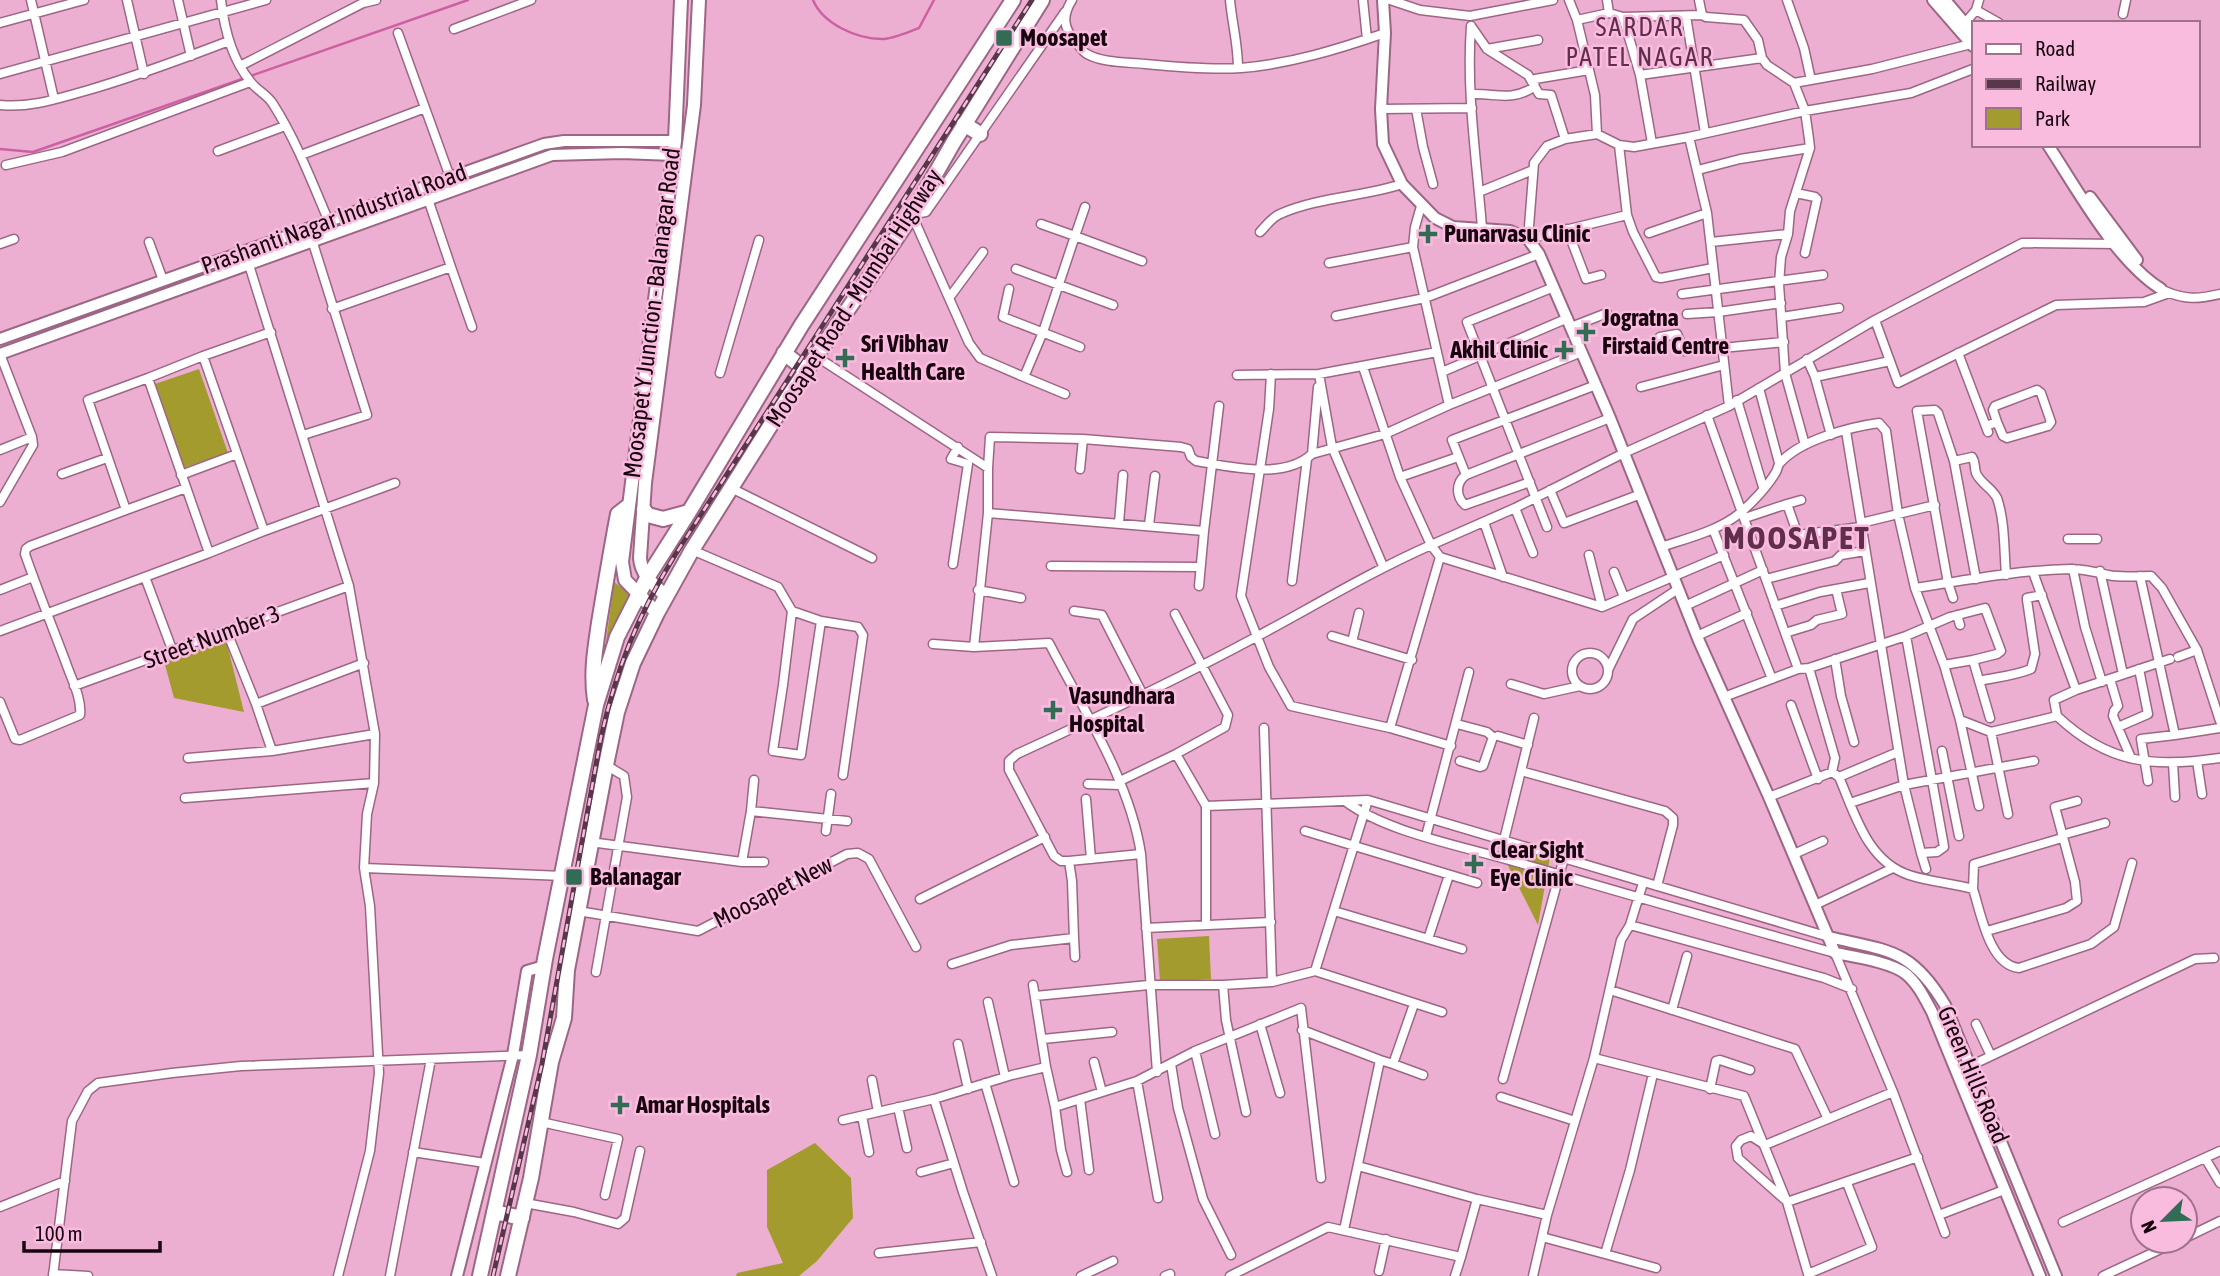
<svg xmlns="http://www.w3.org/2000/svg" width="2220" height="1276" font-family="'Asap Condensed',sans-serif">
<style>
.green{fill:#a39b2e}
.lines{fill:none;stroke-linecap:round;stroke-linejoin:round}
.stream{stroke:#cd5fa2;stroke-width:2.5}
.street-casing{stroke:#9d6685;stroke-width:11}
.secondary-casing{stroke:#9d6685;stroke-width:14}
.primary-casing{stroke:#9d6685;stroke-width:16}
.highway-casing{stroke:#9d6685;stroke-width:18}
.street{stroke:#fff;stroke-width:8}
.secondary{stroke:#fff;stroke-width:10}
.primary{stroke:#fff;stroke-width:12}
.highway{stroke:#fff;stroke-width:14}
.rail-casing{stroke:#573749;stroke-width:5}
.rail{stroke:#fabcde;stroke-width:2.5;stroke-dasharray:8;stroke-linecap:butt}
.poi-dot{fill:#336c55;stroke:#fabcde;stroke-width:2.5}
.labels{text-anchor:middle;stroke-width:5;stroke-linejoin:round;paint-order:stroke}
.poi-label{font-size:24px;font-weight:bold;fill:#17040f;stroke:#fabcde;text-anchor:start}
.street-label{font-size:24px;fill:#17040f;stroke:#fabcde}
.neighbourhood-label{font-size:26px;letter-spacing:2px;fill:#612f4d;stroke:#fabcde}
.district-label{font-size:32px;font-weight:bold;letter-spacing:2px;fill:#612f4d;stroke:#fabcde}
</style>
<rect width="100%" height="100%" fill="#ecafd1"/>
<path class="green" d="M199,369L228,453L183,468L155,384Z
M614,582L632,595L605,650Z
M226,640L244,712L174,698L164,661Z
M1497,844L1550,857L1538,925Z
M1209,936L1211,979L1160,982L1157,939Z
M815,1143L851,1178L853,1218L817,1261L799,1276H736L737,1273L783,1263L767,1227V1170Z"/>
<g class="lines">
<path class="stream" d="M813,0C823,24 857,39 882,39C893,39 908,32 919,28L934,0
M0,149L33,152L468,0"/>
<defs>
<path id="street" d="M31,0L54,99
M127,0L144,74
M178,0L191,56
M221,0C224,27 232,59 250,81C256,90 267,94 273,104C296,140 312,182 329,222
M1072,0C1062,16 1063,28 1076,42C1079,46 1083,52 1087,54C1103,63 1127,62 1145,64C1176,67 1209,70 1241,68C1290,64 1339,49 1385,33
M1230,0C1232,23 1238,44 1238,68
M1363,0L1367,39
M1390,0L1420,10L1470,16L1553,0
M1569,0L1577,20L1595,95L1597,134
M1607,0L1609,13L1623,17L1702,15L1699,0
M1787,0L1804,48L1811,80
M1976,10L1999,23
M2123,14L2126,0
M1702,15L1706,17L1744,20L1758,40L1762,58L1767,65L1794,83L1805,111L1809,139L1810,148L1790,211L1788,234L1781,257L1779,284L1785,373L1805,445
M1686,16L1705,133
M1623,17L1640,75L1762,58
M1577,20L1609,13
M0,23L84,0
M1965,23L1976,10L1979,0
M1471,26C1466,93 1477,162 1482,228
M1471,26L1487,49L1538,40
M454,29L531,0
M398,33L450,177
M1487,49L1528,75L1539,94L1551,95L1565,139
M240,66L363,3L376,0
M0,74L266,0
M1640,75L1652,143
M1794,83L1872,69L1971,44
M1472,94C1495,93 1511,102 1534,87L1535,79L1589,70
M0,105C30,108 56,99 85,91C134,77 182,59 229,41
M1381,109L1472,108
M1416,109L1423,147L1433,184
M1689,137L1707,213L1729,406
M1619,145L1627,215L1633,232L1656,277L1661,278L1713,268
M218,151L285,126
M301,155L425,108
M6,165L62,152L250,82
M1698,170L1740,159L1810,148
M1479,192L1533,170
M1796,193L1815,197L1817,199L1805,253
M916,208L920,213L926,212L1065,12
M912,215L969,343L980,358L1024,377L1043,332L1075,236L1142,261
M1627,215L1528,239L1534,163L1547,146L1565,139L1597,134L1619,145L1634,147L1689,137L1805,111L1911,93L1973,69
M1041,224L1075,236L1085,207
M1567,229L1586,279L1601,275
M1260,232C1266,226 1272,217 1280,214C1319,197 1362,197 1402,184
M1649,233L1707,213
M149,242L163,280
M1711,242L1788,234
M0,244L14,239
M245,252L349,586L375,734L374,783L367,814L364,868L370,906L379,1073L370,1151L338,1276
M1329,263L1413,247
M451,267L472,327
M1016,269L1113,305
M1009,289L1003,317L1080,347
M2165,291C2185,300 2199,299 2220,294
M1682,294L1823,275
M949,298L983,252
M332,309L451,267L428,199
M1687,314L1718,312L1781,303
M1336,316L1425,298L1539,254
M1782,317L1839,308
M1875,320L1898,383L2056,305L2144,302L2169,293
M1571,327L1607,313
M1660,337L1677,334L1684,351L1721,346
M1722,348L1784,342
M1958,353L1988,432
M0,354L32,437L33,445L0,502
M203,356L271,332
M817,357L988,468V513L974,647
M1807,359L1815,377L1831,435
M1363,367L1400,477L1431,545L1515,508L1624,453L1729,406L1875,320L2022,243L2118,244
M1442,372L1568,318
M720,373L759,240
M1319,374L1332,447L1383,566
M1237,375L1319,374L1437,352
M1024,377L1065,394
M1815,377L1890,361
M148,378L203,356L264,531L209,553
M1641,387L1724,365
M1759,388L1779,463
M1737,400L1763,487
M1449,405L1582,352
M1707,415L1798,669
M1986,426L1997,422L1993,410L1995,406L2037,390L2041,393L2051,422L2048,426L2007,438L2003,436L1997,422
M1846,431L1904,785L1921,853L1937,852L1944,847L1943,841L1906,636
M303,435L367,415L312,240
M0,450L32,437
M1312,454L1318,387
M988,468L990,437L1083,439L1181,447L1188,449L1191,457L1196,461C1231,467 1284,480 1312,454L1385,434L1449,405L1413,247L1415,227L1421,206
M1080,469L1083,439
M62,474L107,458
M181,475L237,454
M1466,475L1610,418
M1400,477L1458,457
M1530,482L1465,505C1456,497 1455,483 1466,475L1452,440L1596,385
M731,488L872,558
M1550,490L1564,523L1641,494
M1787,504L1801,500
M1515,508L1533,553
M126,510L186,488
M988,513L1204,531L1219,406
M1745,518L1787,504L1798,535L1861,527
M1484,522L1503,577
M1119,523L1123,475
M1861,523L1935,505
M1149,525L1155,476
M1547,527L1467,322L1554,287
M1713,529L1772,679
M264,531L395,483
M2068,539H2097
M1661,547C1688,538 1718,531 1740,513C1752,503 1768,486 1776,472C1778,469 1777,466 1780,463C1800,440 1850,427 1879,423L1886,431L1898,514L1915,588L1944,665L1960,720L1979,806
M692,550L778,587L792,611L783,685L773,751L801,755L821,621
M1589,555L1602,607
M1440,557L1602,607L1724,555
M953,564L968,464L951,459L958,447
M1051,566L1199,567
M2073,569L2085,627L2102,682
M2100,571L2123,674
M1614,572L1624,597
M2033,572L2076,690
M2140,576L2175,735L2141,739L2148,781
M145,577L173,652
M1766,579L1835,561L1841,555L1865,551
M1976,579L1954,461L1972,457C1976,463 1974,467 1976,473C1980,483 1992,488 1997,498C2005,521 2004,550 2006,575
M1292,581L1307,459
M1199,586L1204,531
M1915,588C1967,580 2019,570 2071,569C2084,569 2096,572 2108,575C2122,578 2137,576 2151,576L2162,588L2197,650L2220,721
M0,590L33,577
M978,590L1021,598
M1953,598L1948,583L1917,411L1935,410L1938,413L1954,461
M1685,606L1763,570
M1775,606L1820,592L1869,583
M792,611L821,621L858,627L863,635L843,775
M1074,611L1102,615L1143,695
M1359,613L1352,642L1412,660
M1175,614L1228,715L1225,727L1176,754L1206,806L1368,800L1829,937
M1957,615L1960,625
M0,631L209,553L148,378L88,400L126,510L30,546L26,549L25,554C38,591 52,626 66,663C71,678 82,698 80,715L20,740L15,739L0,702
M227,632L256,704L364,663
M1785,633L1811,625L1817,620L1842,614L1836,589
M1332,636L1352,642
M1697,636L1747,613
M933,644L974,647L1049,643C1083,709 1130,781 1141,854
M1572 671a18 18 0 1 1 36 0a18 18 0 1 1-36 0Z
M2178,657L2197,650
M1835,659L1841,696L1854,742
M1944,665L1973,660L1990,718
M1809,668L1835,758L1832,772
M1608,670L1633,619L1678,589
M2110,679L2118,706L2114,711L2113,716L2131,758
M1979,681C1997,677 2014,676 2031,669L2035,654L2027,600V598L2042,595
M1511,684L1544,694L1580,686
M74,686L349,586
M1724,697L1798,669L1809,668L1906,636L1950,617L1985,608L2001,651L1997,654L1973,660
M256,704L272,751
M1791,705L1818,779
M2057,716L2054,700L2076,690L2170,659
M1960,720L1991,732L2057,716C2108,764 2154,768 2220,758
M1457,724L1487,732L1493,737L1483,766L1480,767L1460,761
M2118,727L2148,714L2139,669
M1390,728L1451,746
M1991,732L2008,814
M2175,735L2220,728
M1498,736L1528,745
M1942,751L1959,836
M188,758L272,751L375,734
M2197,761L2202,794
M2173,763L2175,797
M1521,771L1665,811L1673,818V825L1657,886
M1839,777L1898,752
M1120,781L1176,754
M1088,784L1121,785
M1769,797L1832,772L1839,777C1855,814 1867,861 1909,875C1930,882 1952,883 1973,889C1981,913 1989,965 2019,968L2091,944L2114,927L2132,863
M185,798L374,783
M1086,799L1091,859
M1345,801C1386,832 1458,845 1509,860C1617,891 1726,923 1835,953L1893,1092L1945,1233
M1850,803L1904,785L2034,761
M751,811L754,780
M826,831L831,794
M1305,831L1477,883
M2062,835L2105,823
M1426,836L1469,672
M1504,840L1534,718
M590,842L742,862L751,811L847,821
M1921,853L1926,869
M1794,854L1823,841
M1069,861L1141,854L1157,1072
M742,862H764
M364,868L563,876
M1973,889L1974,864L2062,838
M920,899L1045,837
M1815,905L1893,868
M578,911L698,931L847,854L858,853L869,859L916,947
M1334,911L1462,949
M1206,925V806
M1630,925L1824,978L1852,989
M1146,928L1271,922
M1987,931L2066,908L2077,901L2075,882L2055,807L2077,801
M1074,938L1075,957
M1428,939L1449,875
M952,964L1011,945L1074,938L1072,881L1069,861H1061L1054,856L1009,770V761L1017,754C1098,717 1178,679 1256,637C1314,606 1370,572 1431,545L1440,557L1390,728L1291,706L1269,667L1241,596L1269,409L1271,374
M1315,971L1442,1012
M596,972L627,797L624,776L606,765
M1272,982L1315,971L1368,800
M1033,985L1046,1067
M1223,985L1226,1020L1246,1112
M1610,990L1795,1049L1828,1119
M1035,996L1149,985H1223L1272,982L1264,728
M988,1002L1005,1077
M1672,1010L1687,956
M1260,1024L1280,1093
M1976,1024L1991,1056
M1302,1030L1380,1060L1344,1230
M1043,1039L1112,1032
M958,1044L968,1089
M1195,1051L1215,1134
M1594,1058L1744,1096L1787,1202L1808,1274L1872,1247L1847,1183
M1380,1060L1393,1064L1414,1004
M1094,1062L1102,1092
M1171,1064L1178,1108L1203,1199L1231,1255
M1393,1064L1423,1075
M1970,1066L2195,959L2214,958
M1503,1079L1564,858
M872,1080L878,1112
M1137,1081L1158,1198
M985,1083L1014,1182
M1710,1089L1716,1061L1720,1060L1750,1070
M1501,1097L1575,1121
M934,1099L963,1192L992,1276
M1080,1099L1089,1170
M898,1107L907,1148
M1055,1107L1061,1150L1067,1172
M862,1116L869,1152
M843,1120L934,1099L1012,1075L1046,1067L1055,1107L1137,1081L1195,1051L1301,1008L1321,1178
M541,1122L618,1139L605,1195
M1762,1143L1751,1136L1741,1140L1736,1146L1738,1158L1784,1199
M1765,1145L1893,1092
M413,1152L485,1163
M2205,1158L2220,1183
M1358,1166L1477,1199L1547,1215
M921,1172L954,1163
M1787,1202L1918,1157
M525,1203L574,1212L618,1224L625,1218L640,1151
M0,1207L65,1181
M1939,1215L2004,1190
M2063,1222L2220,1151
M1542,1237L1605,1254L1630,1170L1653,1074
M2185,1238L2220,1221
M879,1253L981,1242
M1605,1254L1656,1268
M1379,1271L1386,1239
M53,1274L88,1276
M53,1276L72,1121L88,1091L98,1083L172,1073L241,1066L529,1055
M390,1276L431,1059
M1081,1276L1113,1261
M1165,1276L1170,1274
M1230,1276L1328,1227L1461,1257L1477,1199
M1455,1276L1461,1257
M1533,1276L1547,1215L1594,1058L1621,940L1630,925L1643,883
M2103,1276L2178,1241"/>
<path id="secondary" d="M1383,0L1385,33L1381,109L1383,144L1402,184L1435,218L1453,227L1510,231L1528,239L1539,254L1610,418L1699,641L1769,797L1835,953C1855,957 1891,962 1906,974C1918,984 1925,999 1932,1012L2040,1276
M1933,0L1973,46
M1945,0L1973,33
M2048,145C2077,189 2116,261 2161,289
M2090,197L2137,260
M0,339L544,144L564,141H675
M0,354L552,155L622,153L673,155
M1829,937C1888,951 1911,948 1945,1005L2056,1276
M457,1276L513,1055L527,971L544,966"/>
<path id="primary" d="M666,596C654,585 641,575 640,558L645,483L694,105L699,0
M657,613L625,580L622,562L675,141L681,0"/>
<path id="highway" d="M964,124L980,134
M784,353L807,371
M644,510L648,515L663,519L689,512
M595,700C591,673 595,650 599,623C605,587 611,550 618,514L627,507
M494,1212L522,1218
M480,1276L529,1055L545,959L596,705L617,637L647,578L689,512L801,326L1013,0
M508,1276L531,1178L551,1062L564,1018L567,970L606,765L617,712L633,663L657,613L692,550L789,396L912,215L953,143L1042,0"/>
</defs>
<use href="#street" class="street-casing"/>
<use href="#secondary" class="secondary-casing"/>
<use href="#primary" class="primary-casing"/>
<use href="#highway" class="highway-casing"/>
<use href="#street" class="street"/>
<use href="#secondary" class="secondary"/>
<use href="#primary" class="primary"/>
<use href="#highway" class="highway"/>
<defs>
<path id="rail" d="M493,1276L542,1064L601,737C617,667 637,617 675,555L1032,0"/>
</defs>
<use href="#rail" class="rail-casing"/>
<use href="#rail" class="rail"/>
</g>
<g class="poi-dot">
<rect x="995" y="29" width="18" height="18" rx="3.5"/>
<path d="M1424.5 223.5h7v7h7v7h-7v7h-7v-7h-7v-7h7z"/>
<path d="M1582.5 321.5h7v7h7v7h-7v7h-7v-7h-7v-7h7z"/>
<path d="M1560.5 339.5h7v7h7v7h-7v7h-7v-7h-7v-7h7z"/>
<path d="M841.5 347.5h7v7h7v7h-7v7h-7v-7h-7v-7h7z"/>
<path d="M1049.5 699.5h7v7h7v7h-7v7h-7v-7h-7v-7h7z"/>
<path d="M1470.5 853.5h7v7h7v7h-7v7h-7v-7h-7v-7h7z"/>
<rect x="565" y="868" width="18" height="18" rx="3.5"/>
<path d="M616.5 1094.5h7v7h7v7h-7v7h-7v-7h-7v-7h7z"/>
</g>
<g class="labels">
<g class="poi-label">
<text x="1020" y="46">Moosapet</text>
<text x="1444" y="242">Punarvasu Clinic</text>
<text x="1602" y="326">Jogratna<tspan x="1602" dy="28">Firstaid Centre</tspan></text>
<text x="861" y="352">Sri Vibhav<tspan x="861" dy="28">Health Care</tspan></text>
<text x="1548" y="358" text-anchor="end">Akhil Clinic</text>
<text x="1069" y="704">Vasundhara<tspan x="1069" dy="28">Hospital</tspan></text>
<text x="1490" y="858">Clear Sight<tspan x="1490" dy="28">Eye Clinic</tspan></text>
<text x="590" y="885">Balanagar</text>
<text x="636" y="1113">Amar Hospitals</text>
</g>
<g class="street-label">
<text transform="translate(334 219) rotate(-20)" y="8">Prashanti Nagar Industrial Road</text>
<text transform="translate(854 298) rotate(-57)" y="8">Moosapet Road - Mumbai Highway</text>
<text transform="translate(652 313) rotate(-83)" y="8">Moosapet Y Junction - Balanagar Road</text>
<text transform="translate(212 637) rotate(-20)" y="8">Street Number 3</text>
<text transform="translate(773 892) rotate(-27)" y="8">Moosapet New</text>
<text transform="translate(1973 1075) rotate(67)" y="8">Green Hills Road</text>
</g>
<g class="neighbourhood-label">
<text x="1640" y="36">SARDAR<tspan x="1640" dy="30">PATEL NAGAR</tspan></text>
</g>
<g class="district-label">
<text x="1797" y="549">MOOSAPET</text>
</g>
</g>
<rect x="1972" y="21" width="228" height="126" fill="#fabcde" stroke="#9f728b" stroke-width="2"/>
<rect x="1986" y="44" width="35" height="10" fill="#ffffff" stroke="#9f728b" stroke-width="2"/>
<text x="2035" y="56" font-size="21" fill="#17040f">Road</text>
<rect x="1986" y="79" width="35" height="10" fill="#573749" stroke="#9f728b" stroke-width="2"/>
<text x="2035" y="91" font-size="21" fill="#17040f">Railway</text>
<rect x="1986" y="108" width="35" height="21" fill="#a39b2e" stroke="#9f728b" stroke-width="2"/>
<text x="2035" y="126" font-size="21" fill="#17040f">Park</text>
<g transform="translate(2164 1220) rotate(246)"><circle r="33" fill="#fabcde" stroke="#9f728b" stroke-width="2"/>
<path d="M0-5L12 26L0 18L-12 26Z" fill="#336c55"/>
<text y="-10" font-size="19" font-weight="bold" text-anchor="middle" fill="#17040f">N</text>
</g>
<path d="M24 1241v10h136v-10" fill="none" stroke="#17040f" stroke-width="3.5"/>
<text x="35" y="1241" font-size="21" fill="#17040f" stroke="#fabcde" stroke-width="5" paint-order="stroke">100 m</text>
</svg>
